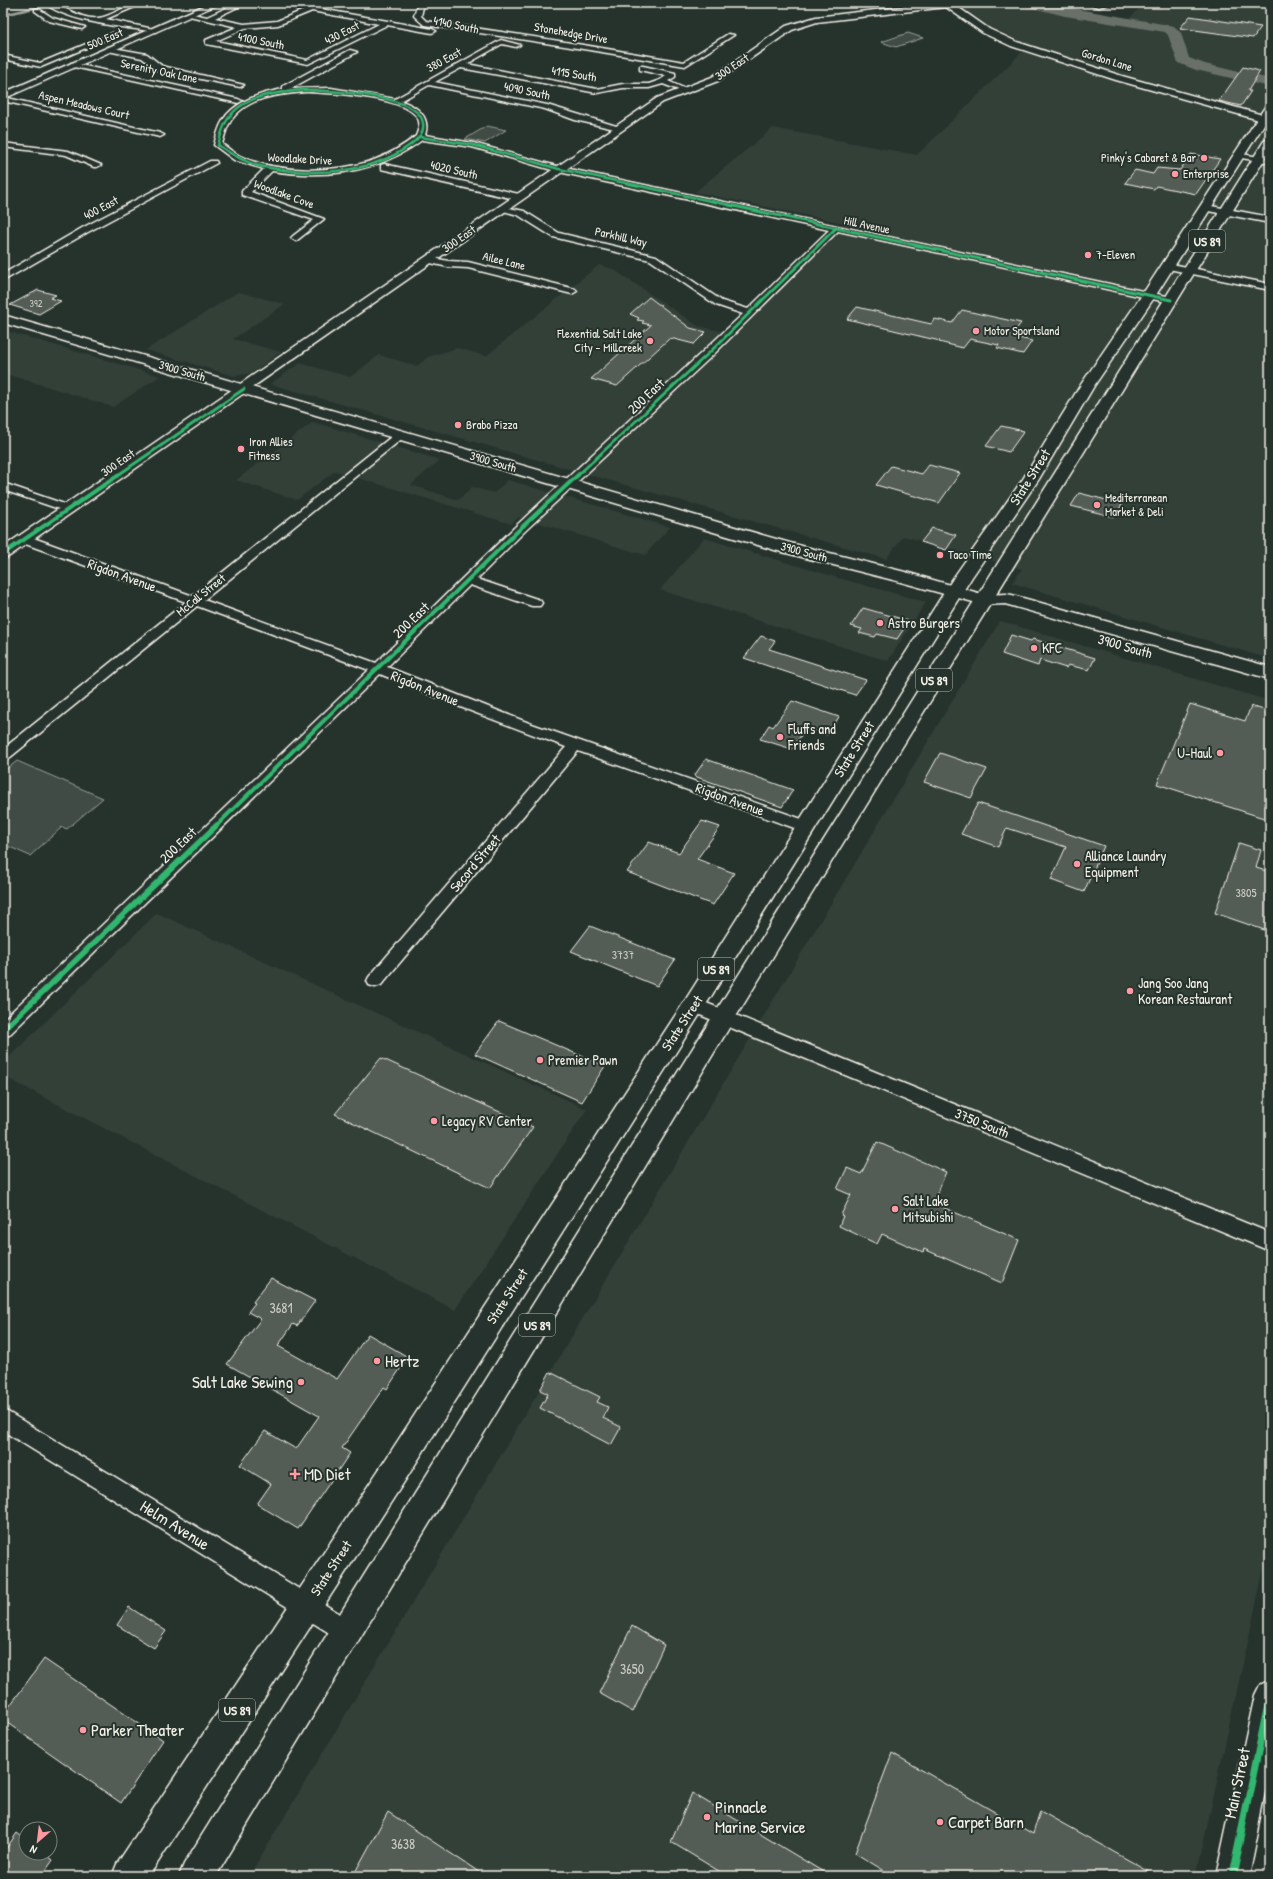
<svg xmlns="http://www.w3.org/2000/svg" width="1273" height="1879" font-family="'Patrick Hand',sans-serif">
<style>
.built{fill:#333f39}
.green{fill:#414b45;stroke:#9a9e96}
.lines{fill:none;stroke-linecap:round;stroke-linejoin:round}
.stream{stroke:#9fa39b;stroke-width:2.5}
.river{fill:#676f68;fill-rule:evenodd}
.building{fill:#525c55;stroke:#f4f1e8}
.minor-casing{stroke:#f4f1e8;stroke-width:3}
.tertiary-casing{stroke:#f4f1e8;stroke-width:3}
.secondary-casing{stroke:#f4f1e8;stroke-width:3}
.primary-casing{stroke:#f4f1e8;stroke-width:3}
.minor{fill:#26332d;fill-rule:evenodd}
.tertiary{fill:#26332d;fill-rule:evenodd}
.secondary{fill:#26332d;fill-rule:evenodd}
.primary{fill:#26332d;fill-rule:evenodd}
.cycleway-far4-casing{stroke:#26332d;stroke-width:3.5}
.cycleway-far3-casing{stroke:#26332d;stroke-width:4.5}
.cycleway-far2-casing{stroke:#26332d;stroke-width:6}
.cycleway-far1-casing{stroke:#26332d;stroke-width:8}
.cycleway-casing{stroke:#26332d;stroke-width:10}
.cycleway-far4{stroke:#33b770;stroke-width:2.5}
.cycleway-far3{stroke:#33b770;stroke-width:3}
.cycleway-far2{stroke:#33b770;stroke-width:4}
.cycleway-far1{stroke:#33b770;stroke-width:5.5}
.cycleway{stroke:#33b770;stroke-width:7}
.poi-dot{fill:#ff9aa2;stroke:#26332d;stroke-width:1.5}
.labels{text-anchor:middle;stroke-width:4;stroke-linejoin:round;paint-order:stroke}
.far-number-label{font-size:10px;fill:#ccccc3}
.far-street-label{font-size:12px;fill:#f4f1e8;stroke:#26332d}
.far-poi-label{font-size:12px;fill:#f4f1e8;stroke:#26332d;text-anchor:start}
.number-label{font-size:12px;fill:#ccccc3}
.shield{fill:#26332d;stroke:#b6b8b0;stroke-width:1}
.shield-label{font-size:13px;font-weight:bold;fill:#f4f1e8}
.street-label{font-size:14px;fill:#f4f1e8;stroke:#26332d}
.poi-label{font-size:14px;fill:#f4f1e8;stroke:#26332d;text-anchor:start}
.near-number-label{font-size:14px;fill:#ccccc3}
.near-poi-label{font-size:17px;fill:#f4f1e8;stroke:#26332d;text-anchor:start}
.near-street-label{font-size:17px;fill:#f4f1e8;stroke:#26332d}
</style>
<rect width="100%" height="100%" fill="#26332d"/>
<filter id="ink" filterUnits="userSpaceOnUse"><feTurbulence type="fractalNoise" baseFrequency=".025" numOctaves="2"/><feDisplacementMap in="SourceGraphic" scale="8" xChannelSelector="R" yChannelSelector="G"/><feConvolveMatrix kernelMatrix="1 2 1 2 8 2 1 2 1" color-interpolation-filters="sRGB"/></filter>
<g filter="url(#ink)">
<path class="built" d="M954,3H1008L1027,8L1030,6L1038,9L1128,20L1144,3H1270V659L1012,583L1022,569L903,536L886,559L270,384L300,363L350,377L379,355L417,366L428,357L457,348L486,356L599,265L613,269L698,326L732,334L844,223L695,192L773,128L917,155L1029,45L987,26Z
M238,292L285,304L233,339L281,352L252,373L234,376L146,350Z
M3,330L160,376L113,407L3,373Z
M313,422L440,460L411,485L458,500L472,487L494,493L508,480L670,527L645,555L519,517L511,524L335,471L297,500L236,480Z
M704,538L842,579L926,602L888,661L660,590Z
M1000,621L1270,701V1541L1196,1876H249Z
M157,913L587,1109L455,1310L3,1076V1063Z"/>
<path class="green" d="M908,33L923,38L896,47L881,42Z
M487,126L506,130L485,143L465,139Z
M17,761L103,798L67,829L62,827L30,856L3,844V772Z"/>
<g class="lines">
<path class="stream" d="M119,3L134,4
M3,15L43,6"/>
<path class="river" d="M1022,3H1044L1174,26L1181,33L1189,58L1205,64L1270,79V87L1196,70L1178,63L1168,35L1165,32L1065,16L1024,6Z"/>
</g>
<path class="building" d="M1190,16L1261,27L1253,38L1180,28Z
M1243,67L1260,71L1248,91H1251L1241,106L1219,101Z
M1191,154L1220,159L1196,194L1156,186L1154,189L1125,183L1135,170L1153,174L1157,168L1180,170Z
M38,290L56,295L50,298L61,301L39,314L10,305Z
M649,297L690,328L706,332L694,344L670,338L617,386L591,379L651,325L642,323L644,321L637,320L639,318L630,314Z
M857,307L931,324L935,319L952,323L962,310L1021,323L1011,336L1032,341L1023,354L997,348L999,345L970,339L963,348L939,342L940,341L847,319Z
M1001,426L1024,431L1009,452L986,446Z
M929,465L960,473L939,503L876,485L891,466L922,474Z
M1079,493L1122,504L1115,517L1071,506Z
M932,528L956,535L946,550L921,542Z
M863,608L909,621L897,639L877,634L875,637L859,633L862,629L851,626Z
M1011,635L1031,641L1033,639L1095,658L1089,670L1068,665L1066,668L1040,660L1038,666L1002,654Z
M761,636L775,641L769,649L866,680L855,695L744,658Z
M792,701L839,717L827,735L806,728L792,749L760,739L769,725L773,727Z
M1190,704L1245,721L1251,706L1270,712V820L1157,784Z
M940,753L987,769L971,798L924,782Z
M706,759L793,790L782,807L694,776Z
M978,803L1104,846L1084,892L1051,880L1066,847L1007,828L998,847L961,834Z
M702,821L720,827L697,859L734,873L713,905L627,872L649,842L679,853Z
M1239,843L1261,850L1256,868L1270,872V932L1215,913Z
M590,926L675,960L657,986L571,951Z
M499,1021L605,1066L582,1102L475,1054Z
M381,1058L533,1127L490,1188L335,1114Z
M877,1142L946,1172L933,1203L1019,1240L1002,1283L924,1249L923,1252L882,1234L877,1244L839,1226L843,1216L841,1215L851,1195L837,1189L847,1168L861,1174Z
M271,1278L315,1301L297,1326L293,1324L278,1346L337,1379L368,1334L408,1357L387,1389L384,1387L342,1448L350,1453L298,1529L257,1504L271,1484L240,1465L265,1431L296,1449L319,1416L227,1364L261,1319L248,1312L255,1303L253,1302Z
M550,1372L600,1397L597,1402L608,1407L603,1418L621,1427L611,1445L540,1408L548,1394L540,1390Z
M129,1607L166,1631L154,1648L117,1625Z
M632,1626L664,1645L633,1712L599,1693Z
M44,1659L163,1740L121,1803L3,1720V1715Z
M892,1753L1033,1834L1040,1811L1157,1876H893L855,1853Z
M692,1793L830,1876H727L671,1842Z
M388,1812L485,1876H353Z
M17,1833L26,1840V1853H44L53,1860L42,1876H3V1853Z"/>
<g class="lines">
<defs>
<path id="minor" d="M45,3C63,3 78,20 98,18C112,17 126,3 144,3L106,19L158,30L155,32C126,27 65,22 45,3Z
M237,3H246L215,18L244,24L277,21L304,10L291,7L290,6L293,4L432,29L436,31L432,33L387,25L308,64L206,44V40L237,27L185,15L188,13L207,17ZM312,11L379,24L307,60L216,41L245,28L278,25Z
M418,3H424L421,16L426,21C512,33 598,47 684,62L728,34L734,35L685,66C598,51 511,37 424,25L414,16Z
M1081,3H1114L1099,7Z
M35,9H39L53,18L85,27L82,29L49,21L35,11Z
M113,33L119,34L41,67L3,59V55L40,63Z
M501,40L520,45L516,47L502,44L467,64L597,89L623,84H649L660,80L666,76L640,70V66H643L675,73V77L668,81L688,90L684,92L663,84L649,88H623L597,93L461,68L435,82L547,105L623,128L619,130L575,120L545,109L429,85L401,101C417,106 431,117 425,135L473,143L560,167L1171,297L1176,300L1171,303L838,231L714,354L525,531L477,579L540,600L542,603L540,606H532L470,585L387,667L529,723L810,822L812,826L810,830L805,831L800,830L578,751L381,985L375,987L369,985L367,981L369,977L566,747L463,708L380,674L9,1035L3,1037V1020L369,670L197,606L8,759L3,761V749L186,602L20,542L18,539L20,536H28L193,596L396,433H404L406,435L404,437L204,600L376,663L517,525L743,314L716,305L650,260L553,237L518,215L500,210V206L524,211L559,233L656,256L722,301L748,309L829,230L559,172L472,147L422,140C378,173 325,179 272,171L251,192L324,219L296,241L291,238L293,236L314,220L242,195V191L264,169L234,160L214,145C216,138 218,130 221,124C231,102 261,93 283,89V86L350,50L357,52L290,89L331,88L395,99ZM306,92C328,93 411,96 419,121C420,126 418,131 416,136C403,146 390,154 374,160C337,173 276,174 240,156C234,153 228,148 222,144C224,138 226,129 229,124C244,97 279,94 306,92Z
M108,47L147,54L162,66L244,85L240,87L157,70L142,58L108,51Z
M71,63L238,99L242,101L238,103L74,67L70,65Z
M3,97L160,133L164,135L160,137L3,101Z
M3,143L68,151L101,165L97,167H94L66,155L3,147Z
M1236,153L1270,159V163L1236,157Z
M210,161H216L217,163L88,232L3,281V274L82,228Z
M384,164L519,194L523,197L519,200L381,169V165Z
M1206,205L1270,217V223L1203,210L1202,208Z
M429,257L448,261L468,262L575,289L577,291L572,294L468,268L448,267L426,262L424,260Z
M1167,263L1270,284V290L1164,268L1162,266Z
M3,483L73,507L75,509L69,513L65,511L3,490Z
M694,998L1270,1233V1251L688,1010L686,1005L688,1000Z
M3,1409L355,1623L358,1631L355,1639L347,1642L339,1639L3,1431Z"/>
<path id="tertiary" d="M210,3H221L3,99V93Z
M935,3H952L989,29L1017,42L1122,76L1270,117V123L1116,80L1011,46L983,33L946,7L817,22L792,30L718,81L663,102L8,557L3,559V547L657,98L712,77L786,26L816,17Z
M1270,1680V1767L1248,1876H1216L1255,1695L1260,1685Z"/>
<path id="secondary" d="M3,315L790,543L909,573L985,595L1006,594L1012,595L1270,667V679L1005,604L984,605L897,581L778,551L3,323Z"/>
<path id="primary" d="M1270,104V115L1156,295L1094,386L1039,479L972,577L702,1011L404,1482L149,1876H112L117,1864L384,1462L686,999L954,577L1023,479L1080,386L1142,295L1265,107Z
M1270,138V150L732,1023L216,1876H179L184,1864L716,1011L1264,141Z"/>
</defs>
<use href="#minor" class="minor-casing"/>
<use href="#tertiary" class="tertiary-casing"/>
<use href="#secondary" class="secondary-casing"/>
<use href="#primary" class="primary-casing"/>
<use href="#minor" class="minor"/>
<use href="#tertiary" class="tertiary"/>
<use href="#secondary" class="secondary"/>
<use href="#primary" class="primary"/>
<defs>
<path id="cycleway-far4" d="M306,90C329,91 419,94 423,123C425,134 417,139 410,145C370,175 311,176 264,167C247,164 232,155 218,145C220,138 222,130 225,124C239,95 278,92 306,90Z
M420,137L473,145L559,169L734,206"/>
<path id="cycleway-far3" d="M729,205L1171,300
M118,475L244,389
M578,475L710,352L836,228"/>
<path id="cycleway-far2" d="M3,554L120,474
M216,826L521,528L579,474"/>
<path id="cycleway-far1" d="M3,1030L217,825"/>
<path id="cycleway" d="M1232,1876L1270,1695"/>
</defs>
<use href="#cycleway-far4" class="cycleway-far4-casing"/>
<use href="#cycleway-far3" class="cycleway-far3-casing"/>
<use href="#cycleway-far2" class="cycleway-far2-casing"/>
<use href="#cycleway-far1" class="cycleway-far1-casing"/>
<use href="#cycleway" class="cycleway-casing"/>
<use href="#cycleway-far4" class="cycleway-far4"/>
<use href="#cycleway-far3" class="cycleway-far3"/>
<use href="#cycleway-far2" class="cycleway-far2"/>
<use href="#cycleway-far1" class="cycleway-far1"/>
<use href="#cycleway" class="cycleway"/>
</g>
</g>
<g class="poi-dot">
<circle cx="1204" cy="158" r="4"/>
<circle cx="1175" cy="174" r="4"/>
<circle cx="1088" cy="255" r="4"/>
<circle cx="976" cy="331" r="4"/>
<circle cx="650" cy="341" r="4"/>
<circle cx="458" cy="425" r="4"/>
<circle cx="241" cy="449" r="4"/>
<circle cx="1097" cy="505" r="4"/>
<circle cx="940" cy="555" r="4"/>
<circle cx="880" cy="623" r="4"/>
<circle cx="1034" cy="648" r="4"/>
<circle cx="780" cy="737" r="4"/>
<circle cx="1220" cy="753" r="4"/>
<circle cx="1077" cy="864" r="4"/>
<circle cx="1130" cy="991" r="4"/>
<circle cx="540" cy="1060" r="4"/>
<circle cx="434" cy="1121" r="4"/>
<circle cx="895" cy="1209" r="4"/>
<circle cx="377" cy="1361" r="4"/>
<circle cx="301" cy="1382" r="4"/>
<path d="M293 1468h4v4h4v4h-4v4h-4v-4h-4v-4h4z"/>
<circle cx="83" cy="1730" r="4"/>
<circle cx="707" cy="1817" r="4"/>
<circle cx="940" cy="1822" r="4"/>
</g>
<g class="labels">
<g class="far-number-label">
<text x="36" y="307">392</text>
</g>
<g class="far-street-label">
<text transform="translate(456 25) rotate(12)" y="4">4140 South</text>
<text transform="translate(342 33) rotate(-27)" y="4">430 East</text>
<text transform="translate(571 33) rotate(10)" y="4">Stonehedge Drive</text>
<text transform="translate(105 39) rotate(-23)" y="4">500 East</text>
<text transform="translate(261 41) rotate(11)" y="4">4100 South</text>
<text transform="translate(444 60) rotate(-29)" y="4">380 East</text>
<text transform="translate(1107 60) rotate(17)" y="4">Gordon Lane</text>
<text transform="translate(732 67) rotate(-34)" y="4">300 East</text>
<text transform="translate(159 71) rotate(12)" y="4">Serenity Oak Lane</text>
<text transform="translate(574 74) rotate(9)" y="4">4115 South</text>
<text transform="translate(527 91) rotate(12)" y="4">4090 South</text>
<text transform="translate(84 105) rotate(13)" y="4">Aspen Meadows Court</text>
<text transform="translate(300 159) rotate(3)" y="4">Woodlake Drive</text>
<text transform="translate(454 170) rotate(13)" y="4">4020 South</text>
<text transform="translate(284 194) rotate(20)" y="4">Woodlake Cove</text>
<text transform="translate(101 208) rotate(-28)" y="4">400 East</text>
<text transform="translate(867 225) rotate(12)" y="4">Hill Avenue</text>
<text transform="translate(621 237) rotate(13)" y="4">Parkhill Way</text>
<text transform="translate(459 239) rotate(-35)" y="4">300 East</text>
<text transform="translate(504 261) rotate(14)" y="4">Ailee Lane</text>
<text transform="translate(182 371) rotate(16)" y="4">3900 South</text>
<text transform="translate(493 462) rotate(16)" y="4">3900 South</text>
<text transform="translate(118 463) rotate(-35)" y="4">300 East</text>
<text transform="translate(804 552) rotate(15)" y="4">3900 South</text>
<text transform="translate(201 595) rotate(-39)" y="4">McCall Street</text>
</g>
<g class="far-poi-label">
<text x="1196" y="162" text-anchor="end">Pinky's Cabaret &amp; Bar</text>
<text x="1183" y="178">Enterprise</text>
<text x="1096" y="259">7-Eleven</text>
<text x="984" y="335">Motor Sportsland</text>
<text x="642" y="338" text-anchor="end">Flexential Salt Lake<tspan x="642" dy="14">City - Millcreek</tspan></text>
<text x="466" y="429">Brabo Pizza</text>
<text x="249" y="446">Iron Allies<tspan x="249" dy="14">Fitness</tspan></text>
<text x="1105" y="502">Mediterranean<tspan x="1105" dy="14">Market &amp; Deli</tspan></text>
<text x="948" y="559">Taco Time</text>
</g>
<g class="number-label">
<text x="1246" y="897">3805</text>
<text x="623" y="959">3737</text>
</g>
<g class="shield">
<rect x="1189" y="230" width="36" height="22" rx="3"/>
<rect x="916" y="669" width="36" height="22" rx="3"/>
<rect x="698" y="958" width="36" height="22" rx="3"/>
<rect x="519" y="1314" width="36" height="22" rx="3"/>
<rect x="219" y="1699" width="36" height="22" rx="3"/>
</g>
<g class="shield-label">
<text x="1207" y="246">US 89</text>
<text x="934" y="685">US 89</text>
<text x="716" y="974">US 89</text>
<text x="537" y="1330">US 89</text>
<text x="237" y="1715">US 89</text>
</g>
<g class="street-label">
<text transform="translate(646 396) rotate(-43)" y="5">200 East</text>
<text transform="translate(1030 477) rotate(-58)" y="5">State Street</text>
<text transform="translate(122 575) rotate(20)" y="5">Rigdon Avenue</text>
<text transform="translate(411 620) rotate(-44)" y="5">200 East</text>
<text transform="translate(1125 646) rotate(16)" y="5">3900 South</text>
<text transform="translate(425 688) rotate(22)" y="5">Rigdon Avenue</text>
<text transform="translate(854 749) rotate(-58)" y="5">State Street</text>
<text transform="translate(730 799) rotate(20)" y="5">Rigdon Avenue</text>
<text transform="translate(178 845) rotate(-44)" y="5">200 East</text>
<text transform="translate(475 863) rotate(-50)" y="5">Secord Street</text>
<text transform="translate(682 1023) rotate(-57)" y="5">State Street</text>
<text transform="translate(982 1123) rotate(22)" y="5">3750 South</text>
<text transform="translate(507 1296) rotate(-57)" y="5">State Street</text>
<text transform="translate(331 1568) rotate(-57)" y="5">State Street</text>
</g>
<g class="poi-label">
<text x="888" y="628">Astro Burgers</text>
<text x="1042" y="653">KFC</text>
<text x="788" y="734">Fluffs and<tspan x="788" dy="16">Friends</tspan></text>
<text x="1212" y="758" text-anchor="end">U-Haul</text>
<text x="1085" y="861">Alliance Laundry<tspan x="1085" dy="16">Equipment</tspan></text>
<text x="1138" y="988">Jang Soo Jang<tspan x="1138" dy="16">Korean Restaurant</tspan></text>
<text x="548" y="1065">Premier Pawn</text>
<text x="442" y="1126">Legacy RV Center</text>
<text x="903" y="1206">Salt Lake<tspan x="903" dy="16">Mitsubishi</tspan></text>
</g>
<g class="near-number-label">
<text x="281" y="1313">3681</text>
<text x="632" y="1674">3650</text>
<text x="403" y="1849">3638</text>
</g>
<g class="near-poi-label">
<text x="385" y="1367">Hertz</text>
<text x="293" y="1388" text-anchor="end">Salt Lake Sewing</text>
<text x="304" y="1480">MD Diet</text>
<text x="91" y="1736">Parker Theater</text>
<text x="715" y="1813">Pinnacle<tspan x="715" dy="20">Marine Service</tspan></text>
<text x="948" y="1828">Carpet Barn</text>
</g>
<g class="near-street-label">
<text transform="translate(175 1525) rotate(32)" y="6">Helm Avenue</text>
<text transform="translate(1237 1783) rotate(-78)" y="6">Main Street</text>
</g>
</g>
<rect width="1273" height="1879" fill="none" stroke="#26332d" stroke-width="16"/>
<rect x="8" y="8" width="1257" height="1863" fill="none" stroke="#f4f1e8" stroke-width="1.5" filter="url(#ink)"/>
<g transform="translate(38 1841) rotate(208)"><circle r="19" fill="#26332d" stroke="#787f78"/>
<path d="M0-3L7 15L0 10L-7 15Z" fill="#ff9aa2"/>
<text y="-6" font-size="11" font-weight="bold" text-anchor="middle" fill="#f4f1e8">N</text>
</g>
</svg>
